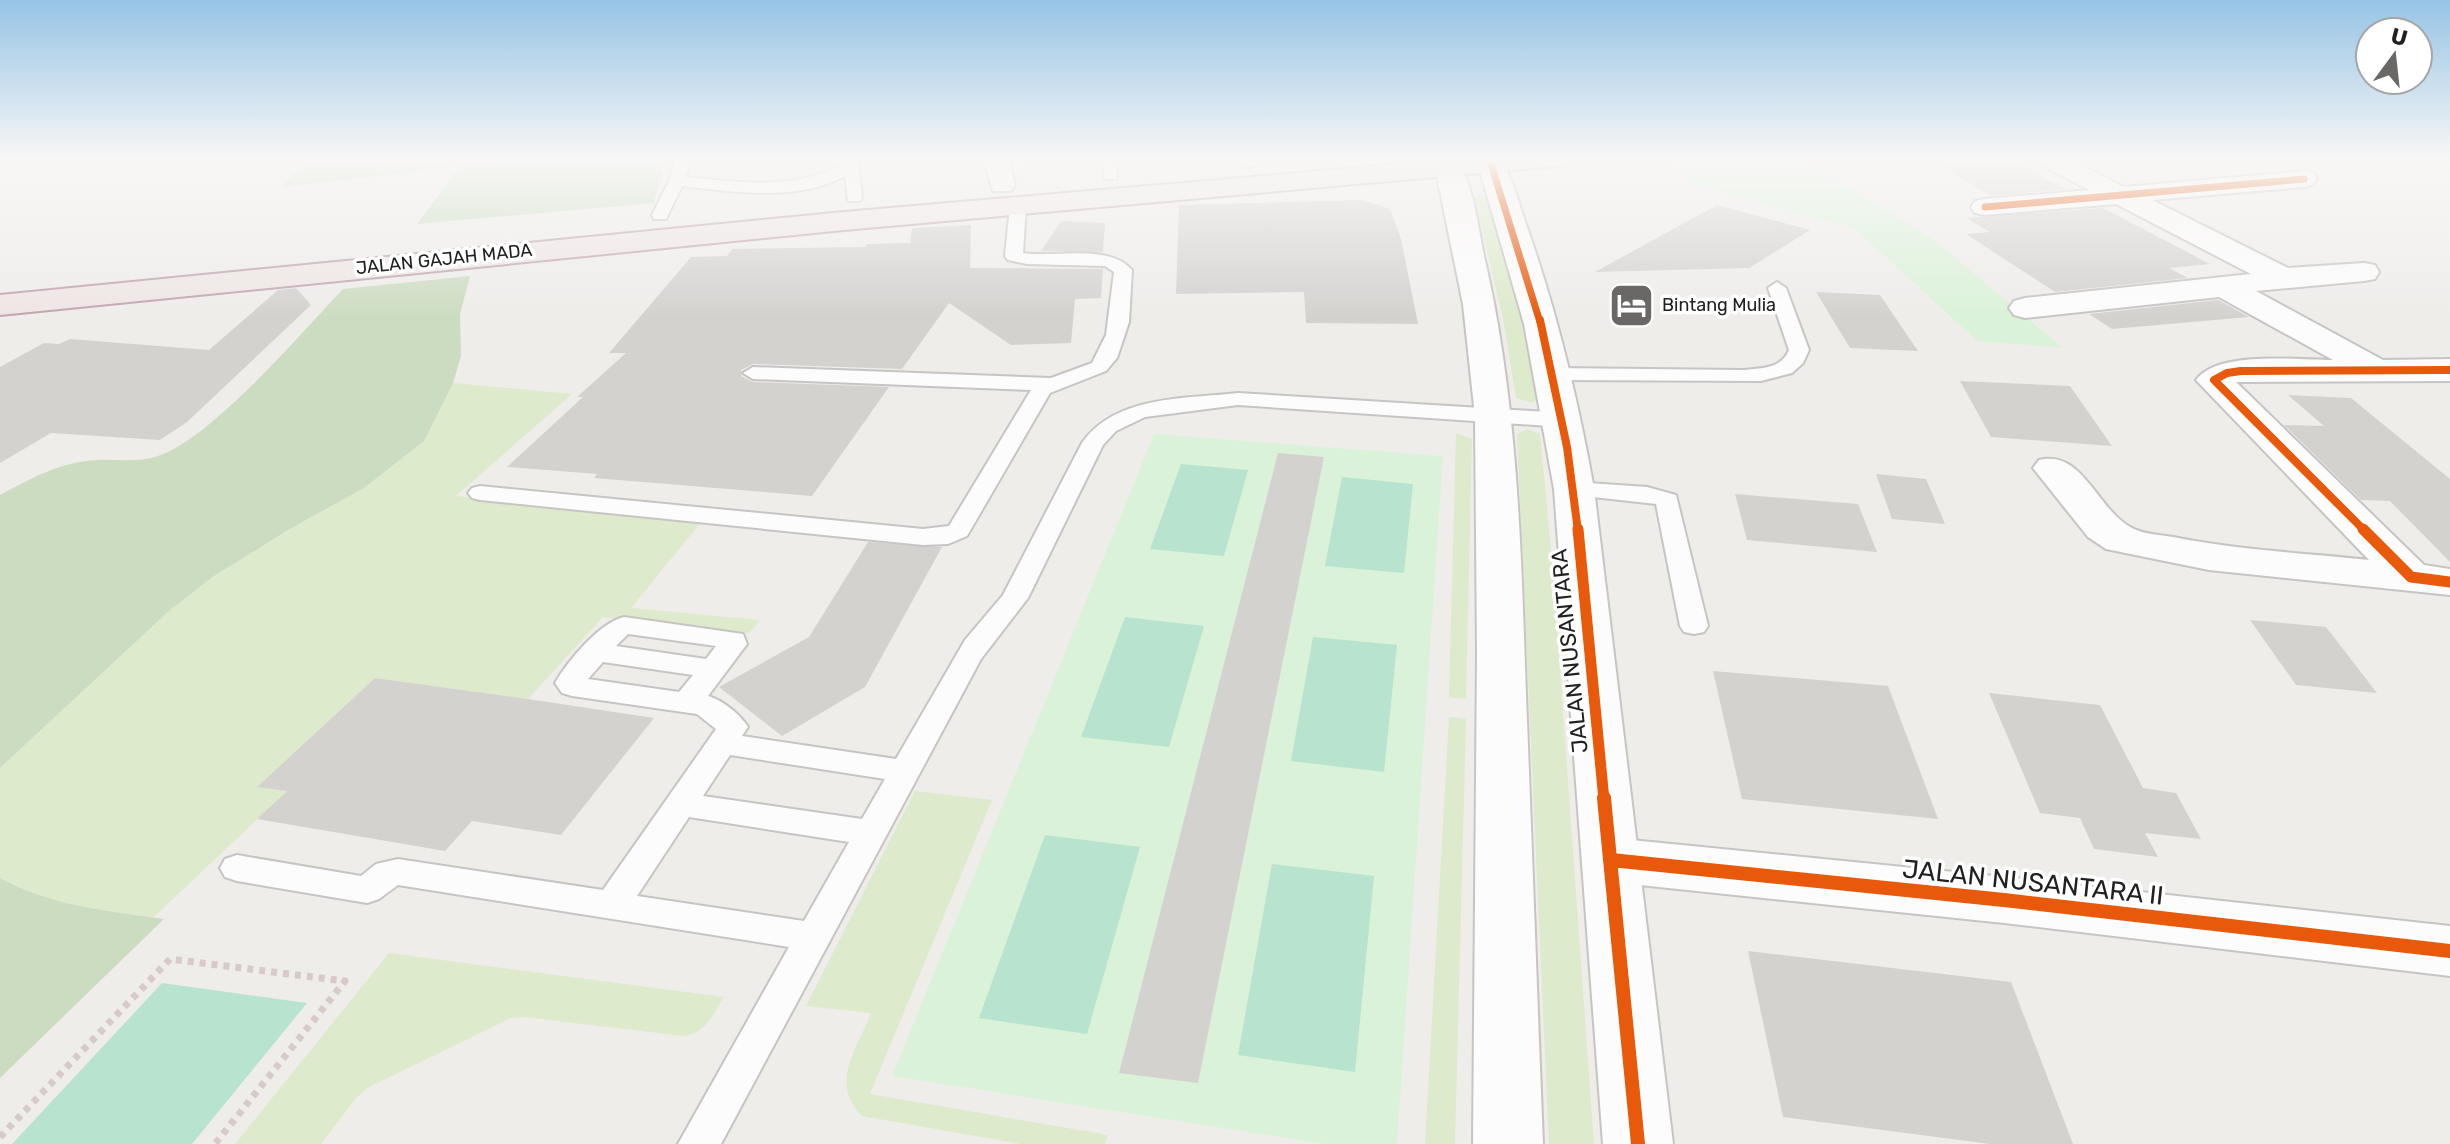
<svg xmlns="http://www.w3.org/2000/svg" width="2450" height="1144" font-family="Rubik,sans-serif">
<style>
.grass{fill:#ddeacb}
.forest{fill:#ccdcc1}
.park{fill:#daf2d9}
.pitch{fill:#b8e3cf}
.building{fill:#d4d2cf}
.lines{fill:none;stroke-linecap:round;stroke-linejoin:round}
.service-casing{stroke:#c6c5c4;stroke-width:4}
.minor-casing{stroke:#c6c5c4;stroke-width:4}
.tertiary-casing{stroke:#c6c5c4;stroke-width:4}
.trunk-casing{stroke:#c2a3ae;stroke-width:4}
.path{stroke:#d7cac9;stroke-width:7;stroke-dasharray:6 6;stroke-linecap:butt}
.service{fill:#fdfcfc;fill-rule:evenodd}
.minor{fill:#fdfcfc;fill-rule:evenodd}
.tertiary{fill:#fdfcfc;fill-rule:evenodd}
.trunk{fill:#eee6e5;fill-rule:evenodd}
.cycleway-far3-casing{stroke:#fff;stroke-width:10}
.cycleway-far2-casing{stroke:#fff;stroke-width:12}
.cycleway-far1-casing{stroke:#fff;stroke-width:16}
.cycleway-casing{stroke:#fff;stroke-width:19}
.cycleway-far3{stroke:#e8590c;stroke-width:7}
.cycleway-far2{stroke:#e8590c;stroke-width:8}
.cycleway-far1{stroke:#e8590c;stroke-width:11}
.cycleway{stroke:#e8590c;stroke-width:14}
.labels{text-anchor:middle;stroke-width:7;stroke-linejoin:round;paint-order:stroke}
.far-street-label{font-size:18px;fill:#212121;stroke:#fff}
.far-poi-label{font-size:18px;fill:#212121;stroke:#fff;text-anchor:start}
.street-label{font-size:22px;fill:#212121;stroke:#fff}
.near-street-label{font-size:26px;fill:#212121;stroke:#fff}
</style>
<rect width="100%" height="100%" fill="#efedea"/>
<path class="grass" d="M1481,195L1489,198L1520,318L1537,399L1532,403L1516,398L1503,318L1474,198Z
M453,383L572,394L456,496L702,521L631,608L760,620L749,633L603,617L528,699L375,678L258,786L287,791L154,917C101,913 47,904 0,878V768L170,610L214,576L288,530L364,488L424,441Z
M1527,429L1540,434L1553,571L1594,1144H1549L1517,434Z
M1456,433L1472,439L1466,699L1449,697Z
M1449,717L1466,719L1455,1144H1425Z
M915,791L992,800L870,1094L1108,1135L1105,1144H1021L862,1116C829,1083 857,1049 871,1013L806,1006Z
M389,953L724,997C713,1014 706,1033 684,1036L523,1017L511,1018L369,1087L357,1097L321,1144H235Z"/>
<path class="forest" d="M309,158H666L654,203L417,224L459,167L281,187Z
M470,276L460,314L461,356L453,383L424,441L364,488L288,530L214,576L170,610L0,768V495C32,478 60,462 97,460C117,459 138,463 158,456C211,439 302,332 343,289Z
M0,878C51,906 107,911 164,919L0,1078Z"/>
<path class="park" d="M1667,158H1799L1929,236L2063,348L1977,341L1854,228L1698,186Z
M1154,434L1443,456L1397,1144H1325L892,1076Z"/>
<path class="pitch" d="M1181,464L1248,470L1224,556L1150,549Z
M1342,477L1413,484L1404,573L1325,566Z
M1125,617L1204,626L1169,747L1081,737Z
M1313,637L1397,645L1384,772L1291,761Z
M1045,835L1140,847L1087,1034L979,1018Z
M1272,864L1374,876L1355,1072L1238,1055Z
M162,983L307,1003L192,1144H12Z"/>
<path class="building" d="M1928,158H2006L2066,189L1991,196Z
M1362,200L1390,209L1401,239L1418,324L1306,323L1304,292L1176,294L1179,205Z
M1717,205L1810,230L1749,268L1595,272Z
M2103,208L2210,264L2169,268L2188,278L2055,292L1966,234L1990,232L1966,218Z
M1061,221L1105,223L1103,252L1041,251Z
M971,225L970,268L1103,269L1101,298L1075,299L1071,343L1011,345L949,303L902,369L753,364L741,370V376L753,382L889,387L812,496L594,478L597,474L507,467L583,397H577L626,353H609L691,257L727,256L732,249L865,247L867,244L910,243L912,228Z
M296,288L311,305L187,422L160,440L51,433L0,463V367L44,343L59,344L70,339L209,350L278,290Z
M1816,292L1880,295L1918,351L1850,348Z
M2218,300L2249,317L2112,329L2089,314Z
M1960,381L2070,386L2112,446L1991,437Z
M2288,395L2351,398L2450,479V562L2390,501L2361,500L2284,425L2324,426Z
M1278,453L1324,457L1198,1083L1119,1073Z
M1876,474L1926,479L1945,524L1892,519Z
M1735,494L1858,504L1877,552L1747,540Z
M868,542L942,547L865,687L782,736L719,687L809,637Z
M2250,620L2326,627L2377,693L2296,685Z
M1713,671L1888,686L1938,819L1742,799Z
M375,678L528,699L654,718L561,835L472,821L445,851L257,819L287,791L257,787Z
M1989,693L2100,705L2143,788L2176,793L2201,839L2145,833L2158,857L2094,849L2080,818L2040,813Z
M1748,951L2011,982L2073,1144H1990L1783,1117Z"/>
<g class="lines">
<defs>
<path id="service" d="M676,158H691L686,177C740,183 794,190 844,164V158H858L862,198L860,201H848L845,176C796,202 735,192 682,186L666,219H654L652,215L669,181Z
M1102,158H1116L1117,179H1105Z
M1235,158H1250L1256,164L1253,167H1243Z
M1018,201L1026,206L1023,253C1056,258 1108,243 1132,270L1129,322L1117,358L1106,371L1050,393L967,536L948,544L923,545L480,500L472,498L468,493L472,488L480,486L923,529L949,526L1031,390L753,379L743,373L753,367L1051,378L1092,363L1106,335L1114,272L1105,266L1027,264L1008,260L1005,256L1010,206Z
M1777,282L1786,288L1809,350L1803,363L1792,373L1761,381L1552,380L1542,374L1552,368L1744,370C1762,368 1781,369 1789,350L1768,288Z
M1238,393L1563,413L1574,420L1563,427L1238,405L1145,417L1116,431L1103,445L1028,598L981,659L721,1144H678L789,947L398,885L379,899L367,903L237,881L225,877L220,868L225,859L237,855L361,876L376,864L398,859L603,890L716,729L697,714L572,696L562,693L555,683C568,661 599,623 624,617L743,634L747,644L708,696C722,700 740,714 748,727L742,736L896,759L965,640L1003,595L1082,443C1116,395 1185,399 1238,393ZM628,634L716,646L706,659L616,646ZM603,662L693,675L679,692L588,679ZM730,755L885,779L862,819L703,796ZM689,817L849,842L804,921L637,896Z
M1574,482L1647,487L1676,495L1708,626L1704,632L1694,634L1684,632L1680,626L1656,504L1566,494L1562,489L1566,484Z"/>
<path id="minor" d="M983,158H1009L1015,185L1011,191H993Z
M2034,158H2067L2124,187L2304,171L2313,173L2317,179L2313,185L2304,187L2152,200L2288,268L2364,263L2375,265L2379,272L2375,279L2364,281L2256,291L2383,360L2450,359V381L2236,382L2424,565L2450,569V595L2209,570L2106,549L2088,537L2033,468L2039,460C2083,449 2097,510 2132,528C2143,534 2160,535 2173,537C2238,550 2304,553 2369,560L2196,380C2217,350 2299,360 2333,360L2219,297L2025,318L2014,315L2009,308L2014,301L2025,298L2251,274L2116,204L1985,215L1975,213L1971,207L1975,201L1985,199L2089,190L2038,163Z
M1611,838L2004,877L2450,926V976L2004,923L1611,882L1591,875L1583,860L1591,845Z"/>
<path id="tertiary" d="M1484,158L1500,159C1513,178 1519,205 1527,227C1557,312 1578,400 1594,489L1673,1144H1603L1554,489L1524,324L1478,164Z
M1448,159L1457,161C1475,188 1478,230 1485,260C1518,403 1521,549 1526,695C1532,845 1537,994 1543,1144H1473L1477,654L1475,416L1463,304L1435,167L1439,161Z"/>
<path id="trunk" d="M1471,158H1571L1567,163L1558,166L844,230L0,315V295L844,212Z"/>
</defs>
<use href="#service" class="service-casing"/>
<use href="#minor" class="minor-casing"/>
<use href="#tertiary" class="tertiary-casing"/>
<use href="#trunk" class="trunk-casing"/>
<path class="path" d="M0,1137L170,959L345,981L215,1144"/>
<use href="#service" class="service"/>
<use href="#minor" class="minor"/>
<use href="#tertiary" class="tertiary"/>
<use href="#trunk" class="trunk"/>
<defs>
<path id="cycleway-far3" d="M1491,164L1540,322
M1985,207L2304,179"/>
<path id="cycleway-far2" d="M1540,320L1567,447L1578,531
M2365,531L2214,380L2227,373L2241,371L2450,370"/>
<path id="cycleway-far1" d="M1578,529L1604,800
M2363,529L2411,577L2450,582"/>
<path id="cycleway" d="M1604,798L1638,1144
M1611,860L2004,900L2450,951"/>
</defs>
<use href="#cycleway-far3" class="cycleway-far3-casing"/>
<use href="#cycleway-far2" class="cycleway-far2-casing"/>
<use href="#cycleway-far1" class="cycleway-far1-casing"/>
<use href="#cycleway" class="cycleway-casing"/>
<use href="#cycleway-far3" class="cycleway-far3"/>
<use href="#cycleway-far2" class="cycleway-far2"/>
<use href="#cycleway-far1" class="cycleway-far1"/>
<use href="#cycleway" class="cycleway"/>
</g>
<linearGradient id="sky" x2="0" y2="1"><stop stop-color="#97c4e5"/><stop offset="0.5" stop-color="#f8f7f6"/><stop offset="1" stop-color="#f8f7f6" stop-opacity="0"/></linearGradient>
<rect width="2450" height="318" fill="url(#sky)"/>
<defs>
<symbol id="hotel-square" viewBox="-11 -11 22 22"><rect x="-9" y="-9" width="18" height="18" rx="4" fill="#696867" stroke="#fff"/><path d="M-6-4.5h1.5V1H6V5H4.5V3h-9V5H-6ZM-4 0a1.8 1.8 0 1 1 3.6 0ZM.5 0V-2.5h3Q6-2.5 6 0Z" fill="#fff"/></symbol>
</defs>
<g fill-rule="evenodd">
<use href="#hotel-square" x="1606" y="280" width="51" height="51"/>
</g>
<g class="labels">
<g class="far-street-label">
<text transform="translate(444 259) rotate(-6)" y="6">JALAN GAJAH MADA</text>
</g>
<g class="far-poi-label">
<text x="1662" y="311">Bintang Mulia</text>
</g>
<g class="street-label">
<text transform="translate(1569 651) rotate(-96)" y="8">JALAN NUSANTARA</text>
</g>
<g class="near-street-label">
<text transform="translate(2033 882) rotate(6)" y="9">JALAN NUSANTARA II</text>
</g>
</g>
<g transform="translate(2394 56) rotate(15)"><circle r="38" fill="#ffffff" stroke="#a6a6a6" stroke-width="2"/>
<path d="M0-6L14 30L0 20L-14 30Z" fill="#696867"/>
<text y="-12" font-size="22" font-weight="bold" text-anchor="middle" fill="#212121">U</text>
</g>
</svg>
